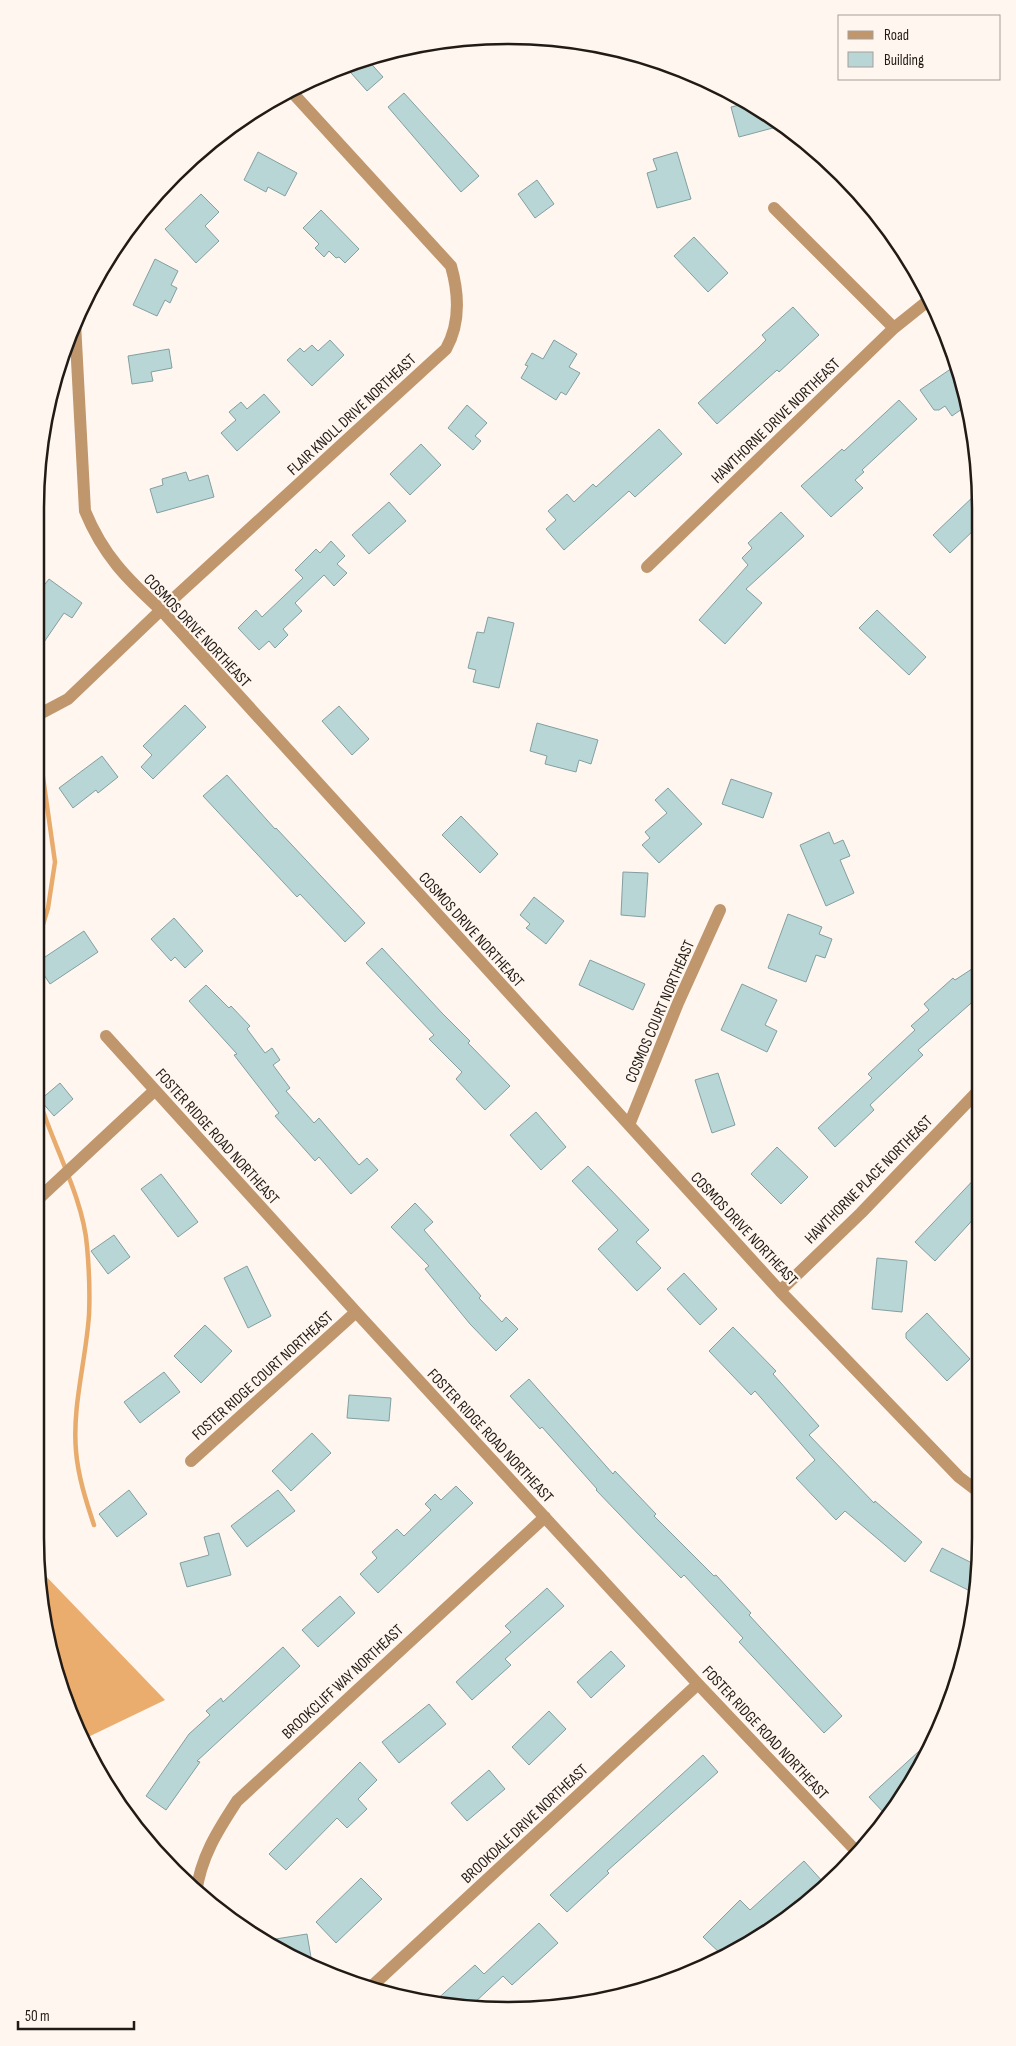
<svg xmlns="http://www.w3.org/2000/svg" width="1016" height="2046" font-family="'Sofia Sans Condensed',sans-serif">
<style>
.forest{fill:#eaad6e}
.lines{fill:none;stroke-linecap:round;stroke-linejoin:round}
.stream{stroke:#e8ab6c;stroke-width:4.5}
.building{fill:#b9d6d7;stroke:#839fa0}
.minor{stroke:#c0966d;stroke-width:12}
.labels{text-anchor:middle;stroke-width:4.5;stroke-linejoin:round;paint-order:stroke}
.street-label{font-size:16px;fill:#221b15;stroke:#fef6ef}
.rim{fill:none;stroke:#221b15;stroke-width:2.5}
</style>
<rect width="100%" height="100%" fill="#fef6ef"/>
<path class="forest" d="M40,1570L165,1700L86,1738L60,1690Z"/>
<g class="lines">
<path class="stream" d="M36,947L48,908L55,862L36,728
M35,1087C49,1138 83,1195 87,1246C89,1268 90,1293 89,1315C86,1360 72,1406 76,1451C78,1476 86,1501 94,1525"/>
</g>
<path class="building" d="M366,58L383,77L367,91L344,65Z
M404,93L479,176L461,192L388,107Z
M748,103L784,125L739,137L731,107Z
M258,152L297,173L285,196L268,187L266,192L244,180Z
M677,152L691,199L657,208L647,173L657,170L653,159Z
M537,180L554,204L535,218L518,194Z
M201,194L219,212L205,226L219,241L196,263L165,229Z
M321,210L359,249L345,263L339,257L336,258L329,251L324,257L315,248L319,244L303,228Z
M694,237L728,273L708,292L674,256Z
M155,259L178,271L171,285L177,288L170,303L165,300L157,316L133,305Z
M793,307L819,335L779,372L777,370L717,424L698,403L758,348L766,340L762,335Z
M330,340L344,355L312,386L287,360L300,348L304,352L312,345L318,351Z
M554,340L577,354L569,367L580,373L566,395L561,392L556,400L521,378L528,366L525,365L532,353L543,359Z
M169,349L172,368L151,372L153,381L132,384L128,356Z
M955,366L966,406L952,416L945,406L939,410H934L920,390Z
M264,394L280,412L237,451L221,433L236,420L229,412L241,402L247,409Z
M899,400L917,419L862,470L864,472L855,480L863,488L831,517L801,486L842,449L844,451Z
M467,405L487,423L475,436L481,441L473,450L448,428Z
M659,429L682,454L635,497L629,491L564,550L546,529L556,520L548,511L567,494L574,502L593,484L596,487Z
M421,444L441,465L410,495L390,474Z
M186,472L189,481L208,475L214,497L157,513L150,489L163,485L162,479Z
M977,493V527L950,553L933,535Z
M389,502L406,521L369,554L352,535Z
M781,512L804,536L746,589L762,603L725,644L699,620L748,565L742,558L752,548L748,543Z
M331,541L345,556L337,564L347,573L334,586L324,575L295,603L302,611L283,629L288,635L275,648L269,641L259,650L238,628L256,610L262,617L303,578L295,570L316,549L320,553Z
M49,579L82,603L72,618L64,613L44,642L36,637V607L43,597L38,593Z
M877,610L926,657L909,675L859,628Z
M488,617L514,623L499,688L473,682L476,670L468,668L477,632L484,633Z
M185,705L206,727L153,779L141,767L152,755L143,746Z
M339,706L369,739L352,755L322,721Z
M537,723L598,740L591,764L579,760L576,772L545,764L547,756L530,751Z
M102,756L118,777L98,793L96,790L73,808L59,788Z
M227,775L275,829L276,828L365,923L345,942L300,894L297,897L203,796Z
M731,779L772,793L763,818L722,804Z
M668,788L702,824L659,863L642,845L650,838L645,832L667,813L655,800Z
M461,816L498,854L480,873L442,835Z
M829,832L834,844L843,840L850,856L840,860L854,893L826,906L800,845Z
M623,872L648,873L645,917L621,915Z
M534,897L564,921L546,944L526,928L530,924L520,915Z
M788,914L822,927L819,934L832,939L825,958L816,955L806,982L768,968Z
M174,918L203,951L185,968L175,957L171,961L151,939Z
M84,931L98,952L50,984L36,963Z
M382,948L442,1013L470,1041L468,1043L510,1086L485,1110L456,1079L462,1072L429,1039L434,1035L366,963Z
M590,960L645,984L633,1010L579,985Z
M978,965V997L918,1050L923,1055L870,1105L874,1110L835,1147L818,1128L872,1078L868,1074L915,1030L911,1026L929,1010L924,1004L953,978L955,980Z
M742,984L777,1000L765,1025L777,1031L767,1052L721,1030Z
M206,985L229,1008L231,1006L250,1026L247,1029L265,1053L272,1048L280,1060L273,1065L290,1088L286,1091L314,1123L319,1118L359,1165L367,1158L378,1170L351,1194L319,1157L315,1161L275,1116L279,1113L234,1055L237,1054L189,1001Z
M718,1073L735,1125L712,1133L695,1080Z
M60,1083L73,1099L54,1116L40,1100Z
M536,1112L566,1147L541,1170L510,1135Z
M777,1147L808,1177L781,1204L751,1174Z
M588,1166L649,1230L636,1242L661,1268L637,1291L598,1249L618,1230L572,1181Z
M161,1174L198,1222L178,1237L141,1189Z
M979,1174V1213L935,1261L915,1242Z
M415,1203L433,1222L424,1230L481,1296L479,1298L502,1322L506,1317L518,1329L496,1351L470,1324L425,1269L429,1266L391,1227Z
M114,1235L130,1257L108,1274L91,1251Z
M877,1258L907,1261L902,1312L872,1309Z
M247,1266L271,1316L248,1328L224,1278Z
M684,1273L717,1309L700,1325L667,1289Z
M927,1313L970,1359L947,1381L906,1338V1333Z
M205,1325L232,1351L201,1383L174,1356Z
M733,1327L776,1371L773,1374L819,1426L809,1435L874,1503L875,1501L922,1542L905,1562L845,1511L836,1520L796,1478L815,1460L755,1391L751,1395L709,1351Z
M164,1372L180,1392L140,1423L124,1402Z
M529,1379L613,1474L615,1471L656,1514L654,1516L714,1576L716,1575L751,1613L749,1615L842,1716L824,1733L739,1642L743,1638L684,1575L681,1578L643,1539L596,1490L597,1489L542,1427L540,1429L510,1396Z
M349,1395L391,1398L389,1421L347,1418Z
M312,1433L331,1453L291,1491L272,1471Z
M456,1486L473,1503L378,1593L360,1574L377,1558L372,1552L397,1529L404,1536L431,1510L425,1504L435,1494L441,1500Z
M129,1490L147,1514L117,1537L99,1514Z
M278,1490L295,1511L247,1547L231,1526Z
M219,1533L231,1575L187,1587L180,1563L209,1555L204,1537Z
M942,1548L980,1567L976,1594L930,1571Z
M547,1588L564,1606L505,1659L511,1665L472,1700L456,1682L511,1632L505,1626Z
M340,1596L355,1613L318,1647L302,1630Z
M283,1647L300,1666L197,1761L200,1762L166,1810L146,1796L189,1734L210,1715L206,1711L221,1698L223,1702Z
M611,1651L625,1666L591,1698L577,1682Z
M429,1704L446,1724L399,1763L382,1742Z
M549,1711L566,1729L529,1765L512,1747Z
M930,1741L933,1744L932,1747L885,1814L869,1797Z
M703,1755L718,1772L607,1871L609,1873L567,1912L550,1895Z
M360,1762L377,1780L358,1799L367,1809L347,1828L337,1818L286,1870L269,1854Z
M489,1770L505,1789L467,1821L451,1803Z
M804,1861L823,1882L800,1903L724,1957L703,1937L740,1900L750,1910Z
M361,1878L382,1899L336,1943L316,1922Z
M539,1923L558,1943L512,1985L503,1976L473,2004L434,2002L475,1965L484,1974Z
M307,1934L312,1963L271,1947L263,1941Z"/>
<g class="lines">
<path class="minor" d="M774,208L894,328
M75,323L85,511C103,555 127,579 161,610L780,1291L959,1477L980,1493
M647,567L894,328L929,300
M36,716L68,699L161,610L446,349C460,324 459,294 451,266L290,90
M106,1036L356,1312L698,1684L857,1852
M629,1125L678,1003L720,910
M35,1202L154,1091
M780,1291L861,1213L979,1090
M191,1461L356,1312
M196,1894C200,1858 218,1830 237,1801L545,1517
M372,1986L698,1684"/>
</g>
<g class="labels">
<g class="street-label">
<text transform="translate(351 414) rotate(-43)" y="6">FLAIR KNOLL DRIVE NORTHEAST</text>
<text transform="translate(775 420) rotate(-44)" y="6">HAWTHORNE DRIVE NORTHEAST</text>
<text transform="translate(198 630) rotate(47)" y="6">COSMOS DRIVE NORTHEAST</text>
<text transform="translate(472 929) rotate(48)" y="6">COSMOS DRIVE NORTHEAST</text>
<text transform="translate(659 1011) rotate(-67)" y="6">COSMOS COURT NORTHEAST</text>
<text transform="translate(218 1136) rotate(48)" y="6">FOSTER RIDGE ROAD NORTHEAST</text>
<text transform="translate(868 1179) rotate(-45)" y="6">HAWTHORNE PLACE NORTHEAST</text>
<text transform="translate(745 1228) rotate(47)" y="6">COSMOS DRIVE NORTHEAST</text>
<text transform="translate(262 1375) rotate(-42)" y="6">FOSTER RIDGE COURT NORTHEAST</text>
<text transform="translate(491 1435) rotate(47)" y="6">FOSTER RIDGE ROAD NORTHEAST</text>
<text transform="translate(342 1681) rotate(-43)" y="6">BROOKCLIFF WAY NORTHEAST</text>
<text transform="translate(766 1732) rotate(47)" y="6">FOSTER RIDGE ROAD NORTHEAST</text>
<text transform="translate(524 1823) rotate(-43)" y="6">BROOKDALE DRIVE NORTHEAST</text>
</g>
</g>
<path d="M0 0H1016V2046H0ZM508 44H508A464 464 0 0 1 972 508V1538A464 464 0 0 1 508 2002H508A464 464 0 0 1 44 1538V508A464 464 0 0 1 508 44Z" fill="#fef6ef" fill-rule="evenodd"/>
<path class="rim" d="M508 44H508A464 464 0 0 1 972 508V1538A464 464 0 0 1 508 2002H508A464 464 0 0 1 44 1538V508A464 464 0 0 1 508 44Z"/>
<rect x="838" y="15" width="162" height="65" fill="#fef6ef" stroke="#a69e98"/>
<rect x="848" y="31" width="25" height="8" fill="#c0966d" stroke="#a69e98"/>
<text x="884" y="40" font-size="15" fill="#221b15">Road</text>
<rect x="848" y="52" width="25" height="15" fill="#b9d6d7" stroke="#a69e98"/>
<text x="884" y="65" font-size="15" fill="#221b15">Building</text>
<path d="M18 2021v8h116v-8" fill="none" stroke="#221b15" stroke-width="2.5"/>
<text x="25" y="2021" font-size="15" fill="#221b15" stroke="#fef6ef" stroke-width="4" paint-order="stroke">50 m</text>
</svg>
